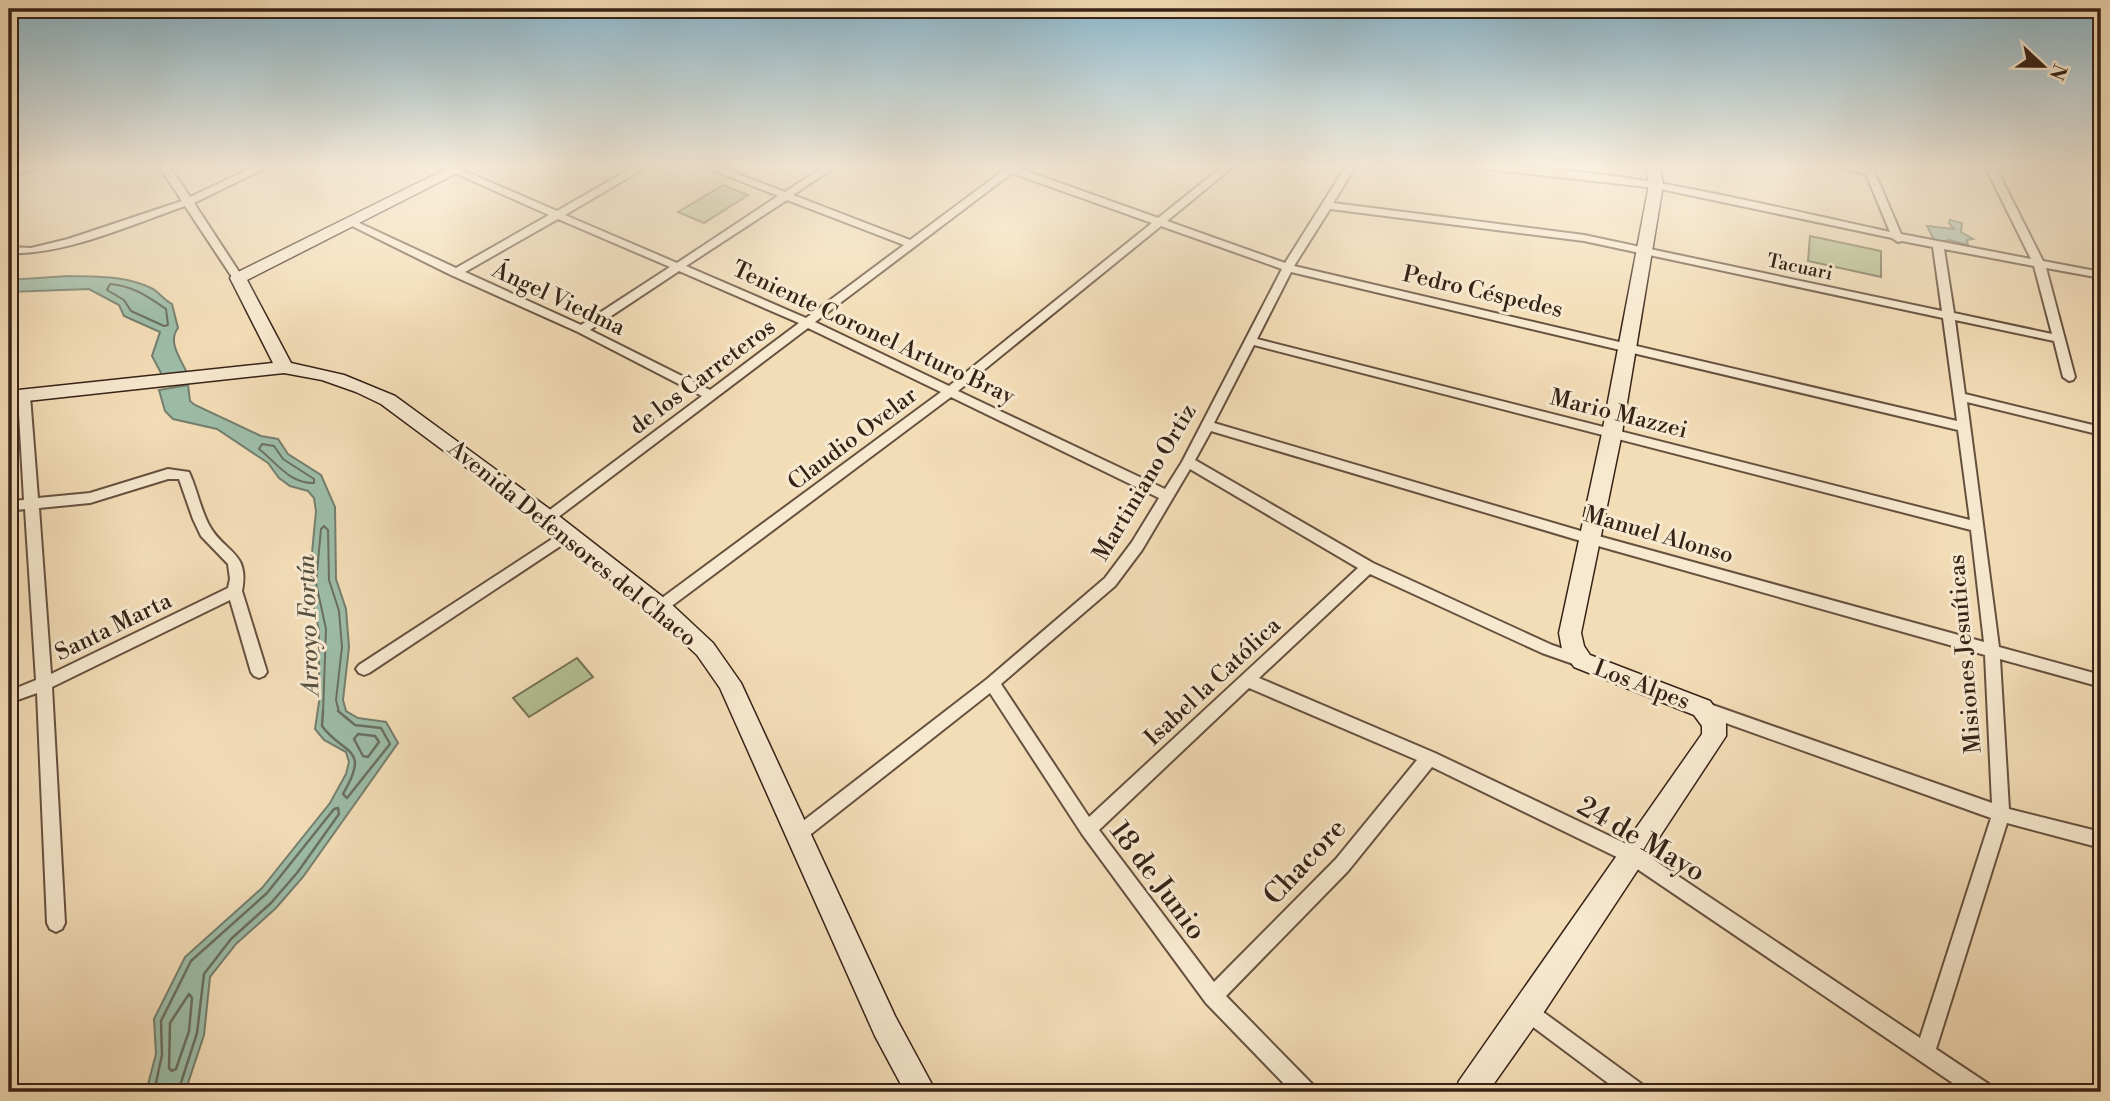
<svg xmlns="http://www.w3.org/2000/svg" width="2110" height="1101" font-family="'Libre Bodoni',serif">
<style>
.green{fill:#b4c293;stroke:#767255;stroke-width:2}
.water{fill:#9dbda8;stroke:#747f6e;stroke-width:2}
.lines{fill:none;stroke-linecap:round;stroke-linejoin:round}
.shore-far1{stroke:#6a7060;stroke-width:2}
.shore{stroke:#6a7060;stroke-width:2.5}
.street-casing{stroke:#66513f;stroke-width:4}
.secondary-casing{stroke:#372217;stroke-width:3}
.street{fill:#f7e9d0;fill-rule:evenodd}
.secondary{fill:#f7e9d0;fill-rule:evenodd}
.labels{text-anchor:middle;stroke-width:6;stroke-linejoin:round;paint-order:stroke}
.far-street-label{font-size:19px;fill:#372217;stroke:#f7e9d0}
.street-label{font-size:23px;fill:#372217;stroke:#f7e9d0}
.water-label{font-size:24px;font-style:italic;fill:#565042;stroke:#f7e9d0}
.near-street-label{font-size:28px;fill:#372217;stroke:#f7e9d0}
</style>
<rect width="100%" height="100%" fill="#f3ddb7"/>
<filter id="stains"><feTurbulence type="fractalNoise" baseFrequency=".00286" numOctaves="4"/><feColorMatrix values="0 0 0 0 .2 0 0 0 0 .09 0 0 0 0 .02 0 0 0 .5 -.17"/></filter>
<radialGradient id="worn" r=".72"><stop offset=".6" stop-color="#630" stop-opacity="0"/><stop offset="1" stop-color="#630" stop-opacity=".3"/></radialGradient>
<path class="green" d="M723,185L748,195L704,223L678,212Z
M1810,236L1881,251V277L1808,261Z
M577,658L593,677L529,717L513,698Z"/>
<path class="water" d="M1950,220L1962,223L1961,232L1973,239L1967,240L1968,245L1949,240L1936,244L1927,226L1954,229L1949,223Z
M68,276C96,277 124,275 151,288C158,291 164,300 172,304L178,328C167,342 181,359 187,373L162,375L152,356L160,332L124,316L119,305L89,289L9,292V280Z
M188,385L190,401L195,405L261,436L278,439L288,454L321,475L335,507L336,579L346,609L349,647L343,700L346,711L358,718L386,722L398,743L303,877L276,908L236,944L210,977L204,1035L185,1092H146L156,1054L154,1019L185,957L262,888L330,803L346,774L349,762L346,752L324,740L315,729L319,702V630L309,584L316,511L314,498L308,491L290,486L279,478L268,463L217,429L173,419L165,411L159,390Z"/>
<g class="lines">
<path class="shore-far1" d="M110,284C133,286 147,296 166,309L168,325L164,326L131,311L124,300L107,290Z
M262,444L274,446L283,459L314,479V483C290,484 277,463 259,449Z
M323,712L326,629L316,583L321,529L324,526L328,530L329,580L339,611L342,647L336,700L339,712"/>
<path class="shore" d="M323,711L322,726C344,756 371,746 343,794L347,798L390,744L381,728L355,725L338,711
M358,734L375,736L379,742L368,757L363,756L354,739Z
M189,994L192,998L189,1031L176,1069L172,1071L169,1068L170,1023Z
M154,1092L162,1055L161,1021L191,961L267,893L334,809L338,808L339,814L297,873L271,903L231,939L204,974L197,1033L178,1092"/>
<defs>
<path id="street" d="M24,166H40L9,177V171Z
M159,166H169L190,197L256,166H269L194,203L243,278L242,280H234L185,206C133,224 63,256 9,253V247L31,248L68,239L182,201Z
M439,166H453L557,211L635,166H648L565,215L677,263L778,196L703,166H717L785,192L824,166H836L793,195L910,240L1004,170L997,166H1020L1018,168L1158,218L1223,166H1234L1167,221L1285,263L1346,166H1356L1333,203L1584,235L1942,311L1933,247L1902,241L1898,242L1892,238L1656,188L1486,169L1481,166C1619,166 1755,203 1890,232L1866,174L1831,166H1872L1901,234L2031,259L1985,166H1995L2043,261L2101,272V278L2046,268L2075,377L2073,380L2069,381L2063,377L2054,341L1955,320L1965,394L2101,427V435L1967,402L1999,647L2101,675V687L2000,659L2009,809L2101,832V848L2007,823L1936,1049L1990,1085L1993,1092H1966L1627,862L1432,767L1348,871L1226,996L1313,1085L1316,1092H1292L1206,1003L1082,834L990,693L806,838L800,841L794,838L791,833L794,828L987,679L1105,578L1132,542L1159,498L951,397L665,611H655L653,607L655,603L941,392L808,328L553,521H543L541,518L543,515L702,396L578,332L451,275L346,223L347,221H355L456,268L549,215ZM1012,173L1152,223L949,386L815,322ZM787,200L904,245L806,318L686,266ZM1330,209L1584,241L1943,318L1957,421L1294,266ZM558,219L670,267L581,325L465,272ZM1161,226L1282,269L1182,462L1165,489L958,391ZM1944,249L2034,266L2052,334L1954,313ZM679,271L799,323L710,390L590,330ZM1291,272L1958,430L1970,520L1257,339ZM1254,345L1971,530L1984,642L1591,534L1214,423ZM1211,431L1591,544L1985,655L1992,803L1704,702L1698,703L1696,708L1698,713L1991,818L1920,1038L1639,850L1435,753L1259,678L1370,574L1542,653L1582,667L1587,665L1590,661L1587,657L1552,645L1373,563L1195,460ZM1190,469L1358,568L1089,817L1001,684L1115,586L1142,550ZM1249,688L1417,760L1336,859L1214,982L1099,830Z
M24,392L30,396L38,498L90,493L168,469L189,472C197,489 200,508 209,525C224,553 250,551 242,591L267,672L264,676L259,678L254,676L251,672L230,600L52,687L65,923L62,929L56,932L50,929L47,923L37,693L9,703V691L36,680L25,509L9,511V501L24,500L18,396ZM168,479H179L193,519L201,536L228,564L230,579L228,588L51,674L39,508L90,503Z
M566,530L571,531L573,535L571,539L369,673L364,675L359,673L356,669L359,665Z
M1528,1001L1643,1085L1646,1092H1620L1521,1018L1518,1011L1521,1004Z"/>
<path id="secondary" d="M452,166H471L247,280L291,363L344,375L395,396L555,513L668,601L713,643L741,683L895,1016L936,1092H905L875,1036L720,688L697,655L652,613L541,523L381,404L356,392L322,380L284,373L9,403V391L273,363L230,278L232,275Z
M1646,166H1660L1663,185L1622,433L1581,633L1584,646L1590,655L1710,701L1726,723V736L1538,1021L1488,1092H1455L1459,1081L1702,734V726L1694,715L1574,667L1562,649L1559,633L1602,433L1649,185Z"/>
</defs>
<use href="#street" class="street-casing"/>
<use href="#secondary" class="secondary-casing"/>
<use href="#street" class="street"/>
<use href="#secondary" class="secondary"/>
</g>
<linearGradient id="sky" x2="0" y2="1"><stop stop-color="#8ab8ce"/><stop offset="0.52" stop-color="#faf0df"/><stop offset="1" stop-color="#faf0df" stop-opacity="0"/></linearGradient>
<rect width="2110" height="320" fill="url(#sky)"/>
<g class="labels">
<g class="far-street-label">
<text transform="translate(1800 266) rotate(12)" y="7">Tacuari</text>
</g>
<g class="street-label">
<text transform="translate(1483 291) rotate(13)" y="8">Pedro Céspedes</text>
<text transform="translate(559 298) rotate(25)" y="8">Ángel Viedma</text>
<text transform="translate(874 332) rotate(25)" y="8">Teniente Coronel Arturo Bray</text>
<text transform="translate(702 376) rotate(-37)" y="8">de los Carreteros</text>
<text transform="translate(1619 413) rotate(14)" y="8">Mario Mazzei</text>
<text transform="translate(852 438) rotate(-37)" y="8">Claudio Ovelar</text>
<text transform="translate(1144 482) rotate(-59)" y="8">Martiniano Ortiz</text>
<text transform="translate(1659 534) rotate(16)" y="8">Manuel Alonso</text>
<text transform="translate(573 543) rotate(39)" y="8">Avenida Defensores del Chaco</text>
<text transform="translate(113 626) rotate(-26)" y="8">Santa Marta</text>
<text transform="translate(1964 654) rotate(-95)" y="8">Misiones Jesuíticas</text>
<text transform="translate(1212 681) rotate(-43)" y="8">Isabel la Católica</text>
<text transform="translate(1642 684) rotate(21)" y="8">Los Alpes</text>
</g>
<g class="water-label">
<text transform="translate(308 625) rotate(-92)" y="8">Arroyo Fortín</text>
</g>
<g class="near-street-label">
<text transform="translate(1642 838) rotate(30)" y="10">24 de Mayo</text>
<text transform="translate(1304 861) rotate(-47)" y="10">Chacore</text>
<text transform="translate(1159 880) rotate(53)" y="10">18 de Junio</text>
</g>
</g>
<rect width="2110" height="1101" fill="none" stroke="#f3ddb7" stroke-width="35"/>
<rect x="10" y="10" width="2089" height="1080" fill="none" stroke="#372217" stroke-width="3.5"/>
<rect x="18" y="18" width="2075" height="1066" fill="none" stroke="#372217" stroke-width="2"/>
<g transform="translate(2043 66) rotate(112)" stroke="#f7e9d0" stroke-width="5" paint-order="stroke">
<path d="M0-5L12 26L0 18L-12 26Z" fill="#372217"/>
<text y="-10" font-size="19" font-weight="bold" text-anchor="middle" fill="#372217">N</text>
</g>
<rect width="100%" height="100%" filter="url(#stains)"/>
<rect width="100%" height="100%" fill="url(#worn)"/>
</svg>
